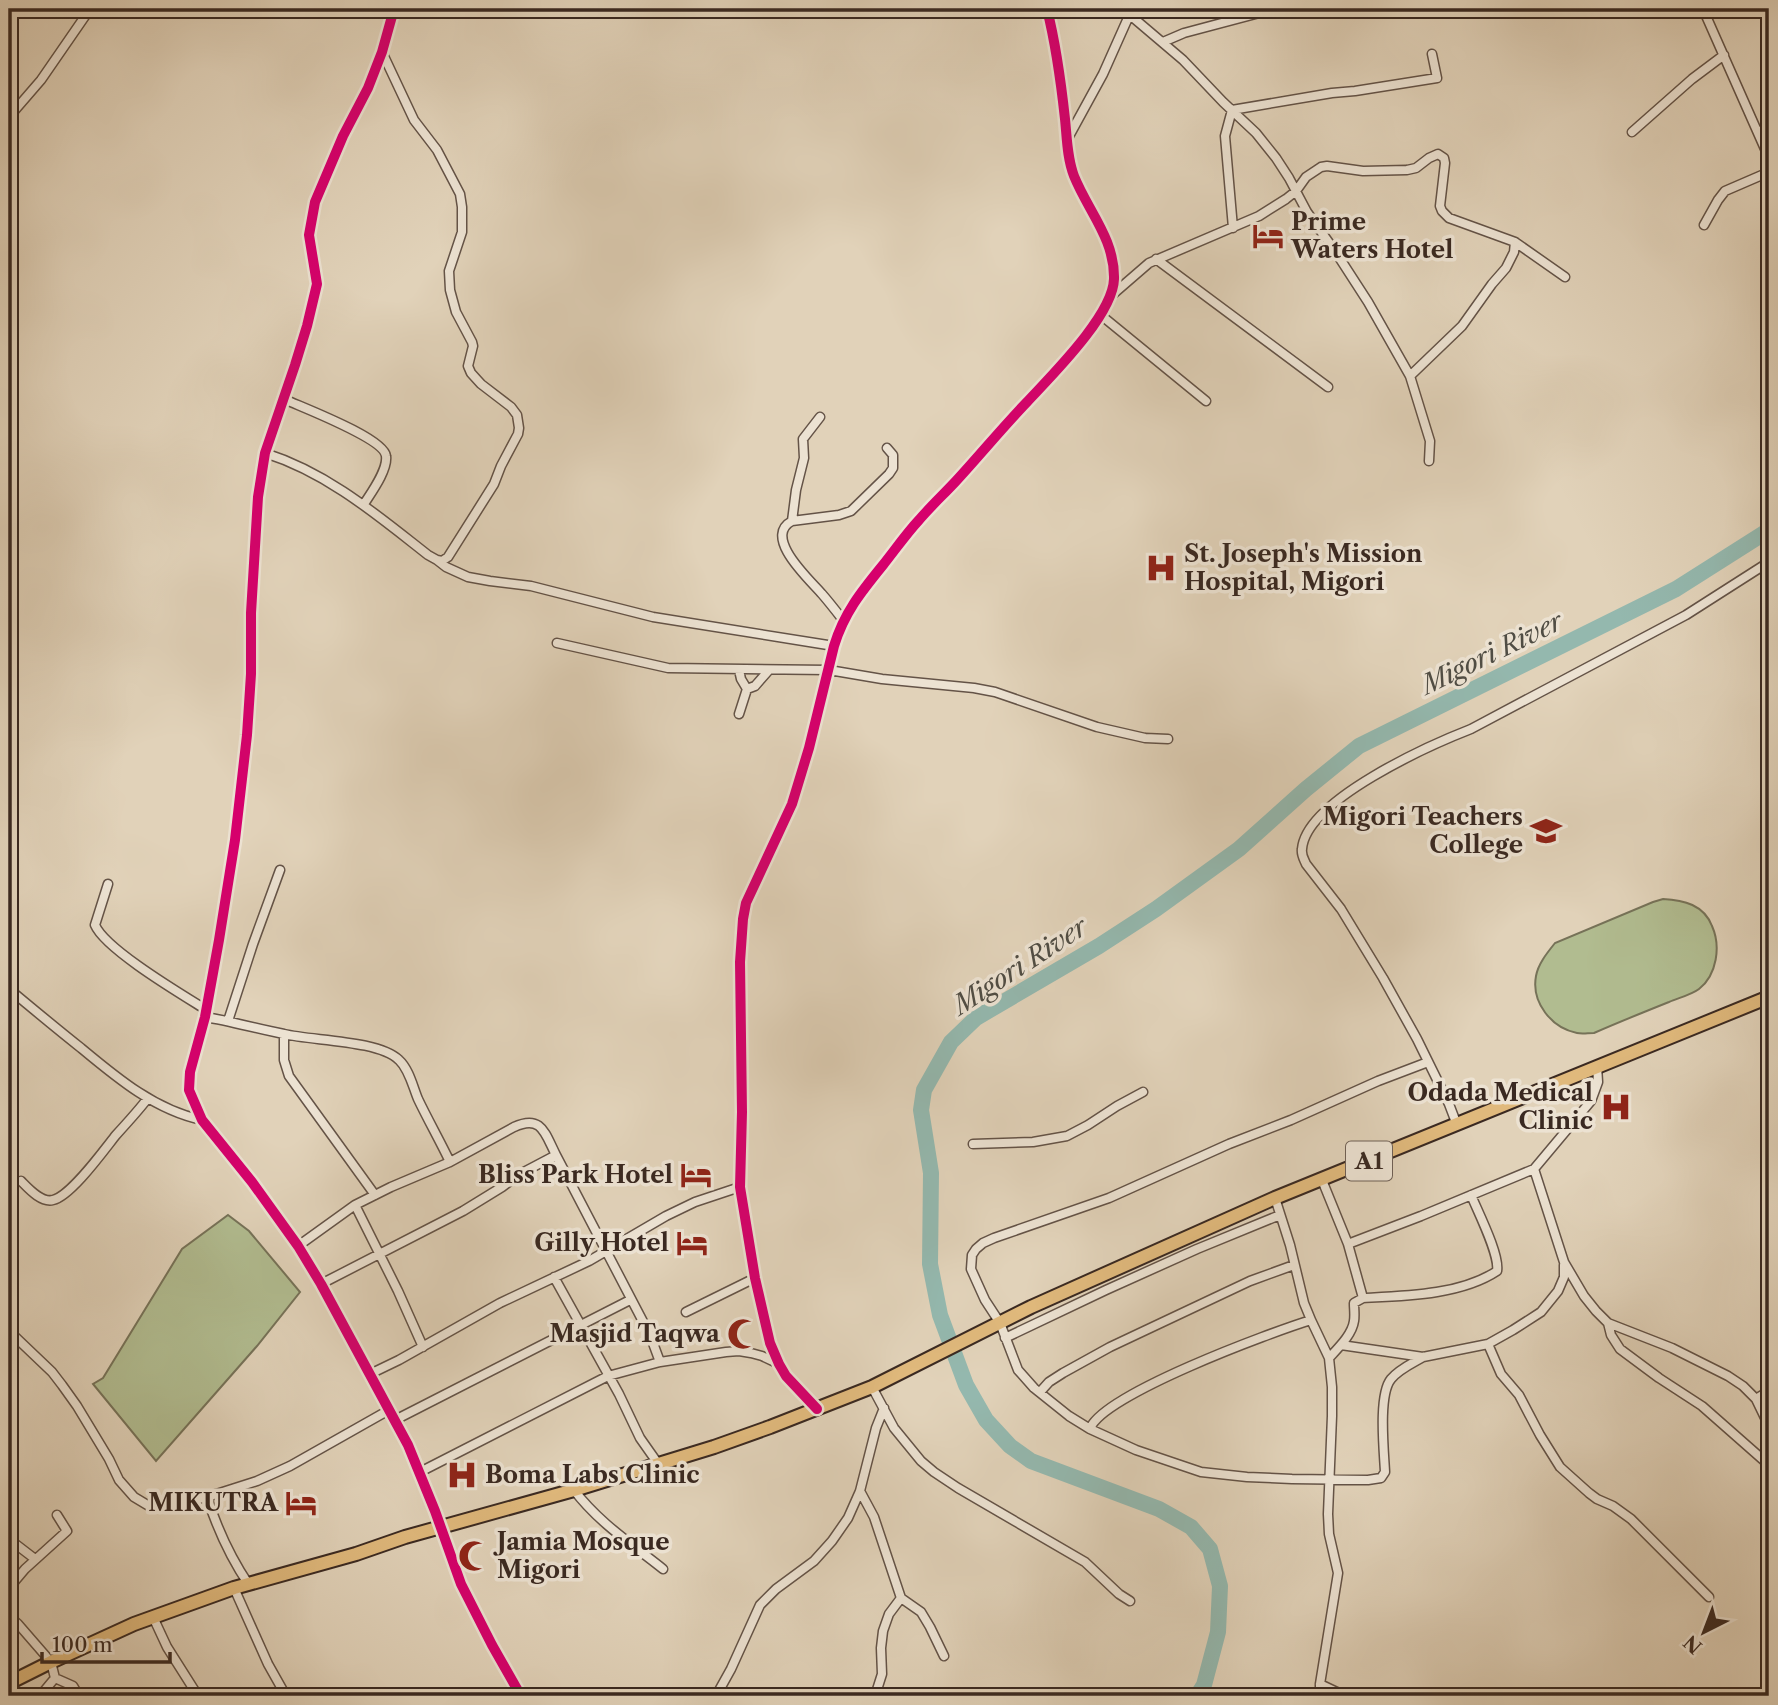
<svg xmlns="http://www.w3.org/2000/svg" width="1778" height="1705" font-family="'Libre Caslon Text',serif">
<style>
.green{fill:#b1bc90;stroke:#767258;stroke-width:2}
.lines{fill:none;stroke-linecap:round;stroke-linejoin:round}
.river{stroke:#94b8ae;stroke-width:16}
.minor-casing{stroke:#645347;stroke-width:11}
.tertiary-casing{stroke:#645347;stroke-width:13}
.trunk-casing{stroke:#3a2921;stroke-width:16}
.minor{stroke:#ece2d2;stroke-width:8}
.tertiary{stroke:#ece2d2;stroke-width:10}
.trunk{stroke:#e0b97c;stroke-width:12}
.cycleway-casing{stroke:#ece2d2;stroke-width:15}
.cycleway{stroke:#d6006c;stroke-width:10}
.labels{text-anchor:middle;stroke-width:7;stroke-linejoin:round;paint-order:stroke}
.shield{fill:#ece2d2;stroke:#6f6056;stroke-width:2}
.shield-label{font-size:23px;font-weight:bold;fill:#3a2921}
.poi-label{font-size:24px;font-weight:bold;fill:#3a2921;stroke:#ece2d2;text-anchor:end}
.water-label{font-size:26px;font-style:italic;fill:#504d44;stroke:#ece2d2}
</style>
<rect width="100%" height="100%" fill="#e1d2b9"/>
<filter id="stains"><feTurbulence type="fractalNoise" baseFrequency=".00286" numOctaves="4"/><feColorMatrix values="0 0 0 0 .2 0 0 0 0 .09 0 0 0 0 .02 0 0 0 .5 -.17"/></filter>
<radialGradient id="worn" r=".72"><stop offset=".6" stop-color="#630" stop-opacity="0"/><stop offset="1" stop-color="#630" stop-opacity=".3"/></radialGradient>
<path class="green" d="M1663,899C1684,900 1704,905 1712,926C1721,946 1717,975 1699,989C1691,995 1678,998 1669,1002C1644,1012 1619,1022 1594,1033C1588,1033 1582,1034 1577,1033C1552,1028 1531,1003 1536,976C1538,964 1547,953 1555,943L1653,902Z
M228,1215L249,1231L300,1292L257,1346L156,1461L93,1384L103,1378L182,1249Z"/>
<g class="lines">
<path class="river" d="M1197,1696L1204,1685L1218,1632L1220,1586L1210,1549L1191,1527L1159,1509L1031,1461L1010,1446L986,1420L966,1385L940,1315L930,1264L931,1173L921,1110L924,1090L951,1042L976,1018L1099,946L1156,909L1239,849L1306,789L1359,746L1676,589L1769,530"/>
<defs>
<path id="minor" d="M1703,9L1769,158
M1130,15L1183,60L1223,102L1256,133L1276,158L1289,178L1307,212L1335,251L1368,302L1410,376L1430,441L1429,461
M1163,42L1184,33L1274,9
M9,117L41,80L90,9
M1632,132L1692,79L1724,55
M1759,132L1769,126
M1068,138L1103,74L1132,9
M1704,225L1718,200L1725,191L1769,172
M1233,228L1225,136L1232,110L1332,93L1355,91L1437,78L1432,54
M1515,242L1565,277
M1156,259L1328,387
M1112,295L1149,263L1259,216L1286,199L1296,191L1306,177L1321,167L1327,166L1363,171L1407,170L1416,168L1429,158L1438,154L1444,158L1445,163L1440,206L1442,211L1449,218L1515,242L1514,252L1506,268L1492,284L1462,326L1410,376
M1102,316L1206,401
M284,399C301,407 384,438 386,456C388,470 371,493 364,504
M265,453C328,473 377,515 428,555L437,560L442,561L448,557L494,484L501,466L518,434L519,428L517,415L511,407L481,384L471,373L468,366L473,346L472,342L456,312L450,290L449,271L462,232V207L460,194L437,150L414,120L382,52
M792,521L796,490L804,458L803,439L820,417
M437,560L446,567L468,577L490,581L531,586L653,617L834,646
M843,620C836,611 829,602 822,594C810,580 762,537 792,521L839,515L851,511L889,474L893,468V455L887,448
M557,643L668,668L829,670L882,679L974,688L995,692L1097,727L1145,738L1168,739
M739,670L741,679L747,689
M739,714L747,689L755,686L769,670
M108,884L95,925C105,949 181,994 205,1009
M9,989C33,1009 57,1029 81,1048C117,1078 155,1110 202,1120
M205,1017C231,1021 257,1029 284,1034C313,1041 378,1040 399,1060C409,1069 413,1087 418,1099C428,1120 440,1141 450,1162
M228,1021L253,944L280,870
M284,1035V1060L289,1076L375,1195
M1597,1066L1598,1082L1591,1101L1534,1169L1564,1262L1584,1296L1596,1311L1608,1323L1672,1348L1728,1376L1743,1386L1756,1399L1769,1426
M1457,1125L1449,1104L1417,1039L1383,978L1341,909L1306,864C1304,859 1301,855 1302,849C1306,800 1430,745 1471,729L1686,615L1769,562
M973,1144L1033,1142L1067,1136L1088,1125L1117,1106L1143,1092
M21,1181C28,1188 41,1203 53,1200C71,1196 104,1150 116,1135C127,1123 138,1111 148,1098
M1275,1198L1290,1245L1304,1303L1311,1320
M355,1205L398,1291L423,1347
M1348,1244L1421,1216L1534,1169
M298,1246L355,1205L391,1187L450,1162L514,1127C542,1114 545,1134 556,1155L650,1335L660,1362
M554,1277L619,1394L640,1438L659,1465
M321,1284L463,1211L502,1187L518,1175L556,1155
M1363,1298C1405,1296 1461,1295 1497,1271C1500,1255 1478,1212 1471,1195
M686,1312L755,1278
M1608,1323L1611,1335L1620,1349L1659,1378L1702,1406L1769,1465
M9,1331L52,1372L62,1385L77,1406L109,1459L119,1480L134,1497L149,1506L159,1508L207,1497C217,1528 230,1557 249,1585
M1005,1338L1106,1290L1197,1249L1280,1215
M1488,1344L1501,1374L1519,1395L1540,1435L1560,1467L1589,1493L1597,1499L1613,1506L1631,1519L1709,1597
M1341,1345L1423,1357L1488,1344L1513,1330L1541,1312L1558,1291L1564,1277V1265
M1423,1357C1413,1363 1399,1369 1391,1379C1378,1395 1384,1451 1385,1472L1381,1478L1368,1480L1292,1479L1247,1477L1201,1472L1136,1450L1090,1429L1069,1416L1034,1388L1018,1370L1000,1323L985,1300L971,1269L972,1255L976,1249L983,1243L994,1238L1109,1198L1229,1144L1291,1120L1378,1081L1428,1062
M370,1374L399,1360L500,1303L589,1261L666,1216L695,1202L740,1187
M872,1387L894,1428L921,1461L934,1472L958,1488L1085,1562L1119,1594L1130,1601
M1040,1392L1049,1382L1063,1373L1110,1347L1250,1281L1294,1265
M1756,1399L1769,1391
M817,1409L786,1376L779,1364L770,1343L755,1278L740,1187L742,1112L740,962L743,919L746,903L792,804L809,748L834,646C844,613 861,592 883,565C895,550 906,534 919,520C931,506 944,494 956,481C980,455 1002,428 1027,402C1052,375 1113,315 1114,279C1115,239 1088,211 1074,176C1067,158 1067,138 1065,119C1061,82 1056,45 1047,9
M395,1420L630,1300
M1090,1429C1101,1395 1272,1332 1311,1320L1329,1358
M420,1472L608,1376L660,1362L726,1352L739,1351L751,1353L762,1356L779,1364
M574,1490C598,1522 633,1545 663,1569
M860,1491L874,1517L901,1598L889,1614L883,1631L881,1648L882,1674L875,1696
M207,1497L257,1481L290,1466L389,1410
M9,1539L35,1559
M9,1588L25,1569L67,1531L57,1515
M234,1588L268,1664L286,1696
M901,1598L921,1612L930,1627L944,1656
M9,1616L18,1624L51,1662L55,1678L40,1696
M153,1617L167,1647L198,1696
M55,1678L73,1686L79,1696
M1320,1684L1339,1693L1367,1696
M716,1696L731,1669L760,1605L776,1589L814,1561L832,1541L848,1518L860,1491L876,1428L884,1408
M1320,1696V1684L1338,1573L1329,1534L1328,1514L1332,1416V1387L1329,1358C1338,1348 1352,1335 1354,1321C1355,1315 1354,1309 1354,1303L1363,1298L1348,1244L1322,1180"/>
<path id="tertiary" d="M394,9L382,52L368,88L343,136L315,202L309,235L317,284L307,326L295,365L265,453L258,497L251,613V674L247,735L235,840L219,940L205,1017L190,1072L189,1090L202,1120L252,1182L298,1246L321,1284L408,1445L435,1511L461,1584L492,1645L521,1696"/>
<path id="trunk" d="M9,1683L51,1662L134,1624L234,1588L356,1554L405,1537L574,1490L714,1447L770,1427L872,1387L1031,1307L1275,1198L1769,997"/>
</defs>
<use href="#minor" class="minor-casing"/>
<use href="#tertiary" class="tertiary-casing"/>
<use href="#trunk" class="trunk-casing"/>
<use href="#minor" class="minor"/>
<use href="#tertiary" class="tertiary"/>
<use href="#trunk" class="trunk"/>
<defs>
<path id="cycleway" d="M394,9L382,52L368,88L343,136L315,202L309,235L317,284L307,326L295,365L265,453L258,497L251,613V674L247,735L235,840L219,940L205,1017L190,1072L189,1090L202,1120L252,1182L298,1246L321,1284L408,1445L435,1511L461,1584L492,1645L521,1696
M817,1409L786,1376L779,1364L770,1343L755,1278L740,1187L742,1112L740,962L743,919L746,903L792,804L809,748L834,646C844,613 861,592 883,565C895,550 906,534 919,520C931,506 944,494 956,481C980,455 1002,428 1027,402C1052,375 1113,315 1114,279C1115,239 1088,211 1074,176C1067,158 1067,138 1065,119C1061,82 1056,45 1047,9"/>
</defs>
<use href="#cycleway" class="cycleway-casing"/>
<use href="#cycleway" class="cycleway"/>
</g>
<defs>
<symbol id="hotel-bare" viewBox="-9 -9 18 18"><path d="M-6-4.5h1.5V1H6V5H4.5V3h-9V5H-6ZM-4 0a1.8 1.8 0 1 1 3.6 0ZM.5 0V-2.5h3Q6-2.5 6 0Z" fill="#8f2418" stroke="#ece2d2" stroke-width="2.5" paint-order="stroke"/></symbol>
<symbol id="hospital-bare" viewBox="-9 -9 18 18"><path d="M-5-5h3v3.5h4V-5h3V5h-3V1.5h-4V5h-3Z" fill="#8f2418" stroke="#ece2d2" stroke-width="2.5" paint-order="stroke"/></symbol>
<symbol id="university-bare" viewBox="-9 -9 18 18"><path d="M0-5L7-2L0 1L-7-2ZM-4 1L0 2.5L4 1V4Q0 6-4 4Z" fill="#8f2418" stroke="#ece2d2" stroke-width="2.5" paint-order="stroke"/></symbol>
<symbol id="mosque-bare" viewBox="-9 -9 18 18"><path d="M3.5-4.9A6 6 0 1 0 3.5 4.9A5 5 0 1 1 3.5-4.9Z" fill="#8f2418" stroke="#ece2d2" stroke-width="2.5" paint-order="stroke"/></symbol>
</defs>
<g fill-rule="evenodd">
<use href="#hotel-bare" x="1246" y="214" width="44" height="44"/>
<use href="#hospital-bare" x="1139" y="546" width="44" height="44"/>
<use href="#university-bare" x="1524" y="809" width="44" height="44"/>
<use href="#hospital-bare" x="1594" y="1085" width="44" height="44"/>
<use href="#hotel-bare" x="674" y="1153" width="44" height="44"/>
<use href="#hotel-bare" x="670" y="1221" width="44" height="44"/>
<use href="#mosque-bare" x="721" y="1312" width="44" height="44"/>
<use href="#hospital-bare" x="440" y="1453" width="44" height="44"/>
<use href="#hotel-bare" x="279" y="1481" width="44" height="44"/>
<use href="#mosque-bare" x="452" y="1534" width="44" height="44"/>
</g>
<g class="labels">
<rect class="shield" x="1346" y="1141.5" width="46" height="39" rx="5"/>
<g class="shield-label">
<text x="1369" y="1169">A1</text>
</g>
<g class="poi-label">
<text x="1291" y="230" text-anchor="start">Prime<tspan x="1291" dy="28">Waters Hotel</tspan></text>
<text x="1184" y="562" text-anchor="start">St. Joseph's Mission<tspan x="1184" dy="28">Hospital, Migori</tspan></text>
<text x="1523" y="825">Migori Teachers<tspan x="1523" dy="28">College</tspan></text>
<text x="1593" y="1101">Odada Medical<tspan x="1593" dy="28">Clinic</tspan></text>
<text x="673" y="1183">Bliss Park Hotel</text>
<text x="669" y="1251">Gilly Hotel</text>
<text x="720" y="1342">Masjid Taqwa</text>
<text x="485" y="1483" text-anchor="start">Boma Labs Clinic</text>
<text x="278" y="1511">MIKUTRA</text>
<text x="497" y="1550" text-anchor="start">Jamia Mosque<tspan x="497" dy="28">Migori</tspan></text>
</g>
<g class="water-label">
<text transform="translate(1492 653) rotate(-26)" y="9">Migori River</text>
<text transform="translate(1020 966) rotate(-33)" y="9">Migori River</text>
</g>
</g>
<rect width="1778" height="1705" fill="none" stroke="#e1d2b9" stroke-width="35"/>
<rect x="10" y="10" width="1757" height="1684" fill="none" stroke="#3a2921" stroke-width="3.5"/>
<rect x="18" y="18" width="1743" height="1670" fill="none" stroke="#3a2921" stroke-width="2"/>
<g transform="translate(1704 1632) rotate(222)" stroke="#ece2d2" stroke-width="5" paint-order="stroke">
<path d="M0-5L12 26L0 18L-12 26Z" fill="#3a2921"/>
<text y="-10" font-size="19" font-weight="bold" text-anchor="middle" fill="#3a2921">N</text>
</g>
<path d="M42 1652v10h128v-10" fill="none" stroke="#3a2921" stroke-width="3.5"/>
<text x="52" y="1652" font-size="21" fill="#3a2921" stroke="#ece2d2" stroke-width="5" paint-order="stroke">100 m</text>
<rect width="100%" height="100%" filter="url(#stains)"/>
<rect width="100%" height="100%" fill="url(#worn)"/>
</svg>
